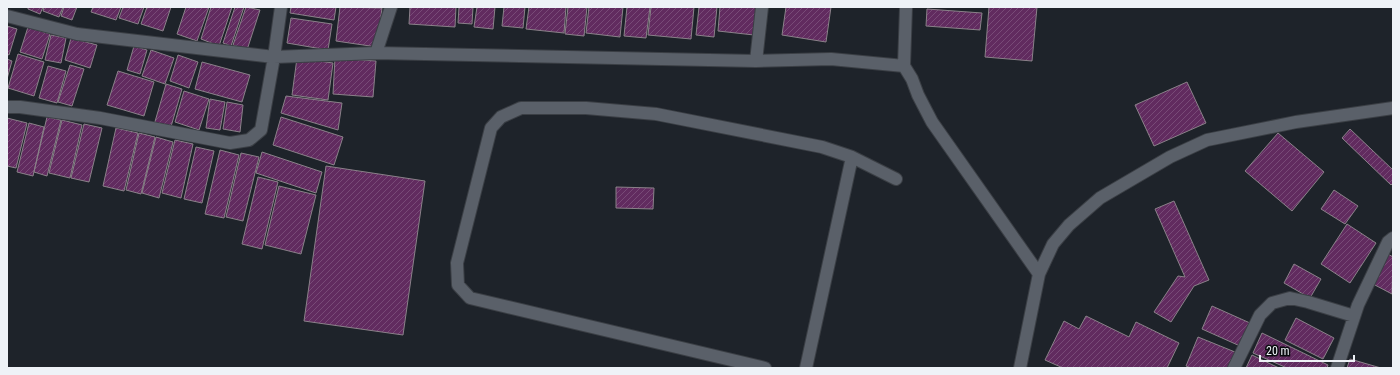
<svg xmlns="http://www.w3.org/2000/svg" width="1400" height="375" font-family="'Roboto Condensed',sans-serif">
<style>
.building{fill:url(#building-hatch);stroke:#8a8189}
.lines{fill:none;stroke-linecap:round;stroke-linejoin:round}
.minor-casing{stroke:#3b3f45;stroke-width:14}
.minor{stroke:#5a6069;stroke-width:12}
</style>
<defs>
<pattern id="building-hatch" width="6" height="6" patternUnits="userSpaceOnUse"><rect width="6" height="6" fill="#612b5f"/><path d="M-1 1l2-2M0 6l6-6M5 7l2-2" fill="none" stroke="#784a77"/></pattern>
</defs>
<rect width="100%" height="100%" fill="#1e232a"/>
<path class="building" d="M28,7H43L40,14L28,9Z
M44,7H63L59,17L43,11Z
M64,7H77L72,20L61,16Z
M93,7H121L116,20L91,12Z
M123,7H144L138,24L119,18Z
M147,7H171L163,31L141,24Z
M186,7H209L197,41L177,34Z
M211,7H232L219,46L201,39Z
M235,7H244L231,46L223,43Z
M246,7L260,10L247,50L233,45Z
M291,7H336L334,20L290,13Z
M340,7L382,8L377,47L336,41Z
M410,7H456L455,27L409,24Z
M459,7H473L472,24L458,23Z
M477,7H495L493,29L474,27Z
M504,7H525L523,28L502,26Z
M529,7H566L564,33L526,29Z
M568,7H587L584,36L565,34Z
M589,7H623L620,37L586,33Z
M627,7H650L646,38L624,36Z
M651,7H694L691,39L648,35Z
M699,7H717L714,37L696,35Z
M720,7H757L754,35L718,31Z
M786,7H831L826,42L782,35Z
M989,7H1037L1032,61L985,57Z
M927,9L982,13L980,30L926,26Z
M291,18L332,24L328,50L287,43Z
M7,26L17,29L9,55L7,54Z
M28,27L50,34L42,59L20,52Z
M51,35L66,38L61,63L45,60Z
M71,38L97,45L90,68L65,60Z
M134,46L147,50L140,74L127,70Z
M151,50L174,58L165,84L142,76Z
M18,54L44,62L34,96L8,88Z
M178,55L198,62L189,88L170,81Z
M297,58L333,63L328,100L292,95Z
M335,58L376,61L373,97L333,94Z
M7,59L12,61L7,79Z
M202,62L250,75L242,102L195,89Z
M70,65L84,69L72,106L58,102Z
M48,66L66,71L57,103L39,98Z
M118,71L154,82L144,116L107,105Z
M1187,82L1206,123L1154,146L1135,105Z
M166,84L182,89L170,130L154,125Z
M184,91L209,99L199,130L175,122Z
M286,96L342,103L338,130L281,113Z
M210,99L225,102L220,130L206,128Z
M227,102L243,105L240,132L223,129Z
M47,117L61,120L47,176L34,172Z
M281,117L343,137L334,165L273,145Z
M7,118L27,123L16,168L7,166Z
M62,120L82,125L70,178L49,173Z
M29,123L44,127L33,176L17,172Z
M84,124L102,128L89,182L71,178Z
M116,128L138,133L124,191L103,186Z
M1350,129L1393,170V183L1391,185L1342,138Z
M139,133L155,137L141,194L126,190Z
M1278,133L1324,172L1292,211L1245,171Z
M156,137L173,142L159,198L142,193Z
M175,140L193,144L181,198L162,193Z
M196,147L214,151L202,203L184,199Z
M220,150L239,155L224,218L205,214Z
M262,152L322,172L316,193L256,173Z
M241,153L259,157L243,221L226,217Z
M326,166L425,181L403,335L304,321Z
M258,177L278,182L262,249L242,244Z
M279,186L316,195L301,254L265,245Z
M616,187L654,188L653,209L616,208Z
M1334,190L1358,206L1345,224L1321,209Z
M1174,201L1209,280L1194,286L1171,322L1154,312L1178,276L1185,277L1155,209Z
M1347,224L1376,243L1350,283L1321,264Z
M1388,254L1393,257L1392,294L1373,284Z
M1294,264L1321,279L1310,298L1284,283Z
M1212,306L1250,323L1240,346L1202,329Z
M1086,316L1129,337L1136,322L1179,343L1167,368H1063L1045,360L1064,321L1079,329Z
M1296,318L1334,338L1323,359L1285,340Z
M1262,333L1328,365L1327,368H1287L1253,353Z
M1198,337L1235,352L1228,368H1191L1186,366Z
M1252,355L1279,368H1246Z
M1350,359L1381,368H1347Z"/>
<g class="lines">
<defs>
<path id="minor" d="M906,7L904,66L912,79L918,95L932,122L1039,274L1020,368
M7,16L77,34L274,57L376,53L756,61L831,59L904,66
M376,53L391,7
M756,61L762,7
M7,107H20L100,118L230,143L249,140L261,130L274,57L281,7
M1039,274L1053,244L1069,225L1100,198L1170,157L1207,140L1296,122L1393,108
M765,368L470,298L458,285L457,263L491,128L501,117L521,108H586L656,114L822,147L852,157L896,179
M806,368L852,157
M1234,368L1260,315L1272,303L1290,298L1308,302L1354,316
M1337,368L1358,305L1388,242L1393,238"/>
</defs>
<use href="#minor" class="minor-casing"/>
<use href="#minor" class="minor"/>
</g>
<rect width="1400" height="375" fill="none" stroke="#eef2f7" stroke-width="16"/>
<path d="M1260 355v6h94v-6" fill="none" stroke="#eef2f7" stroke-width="2"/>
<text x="1266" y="355" font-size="12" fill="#eef2f7" stroke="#0a0c0f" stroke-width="3" paint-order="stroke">20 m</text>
</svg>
